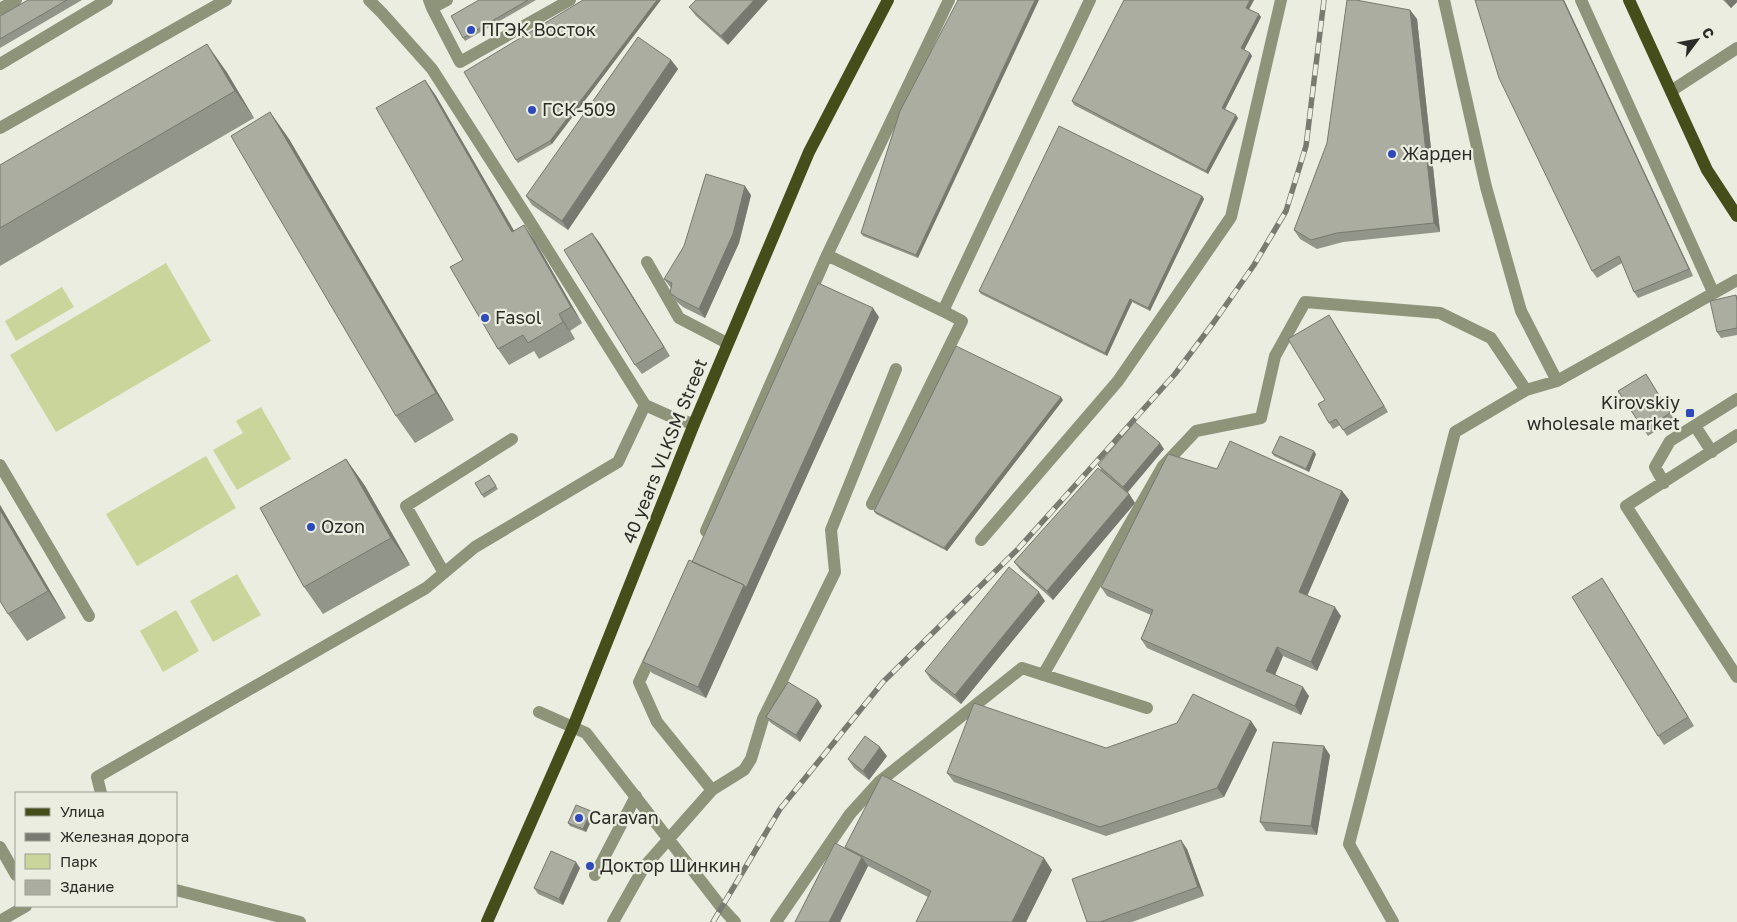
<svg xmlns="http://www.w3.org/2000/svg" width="1737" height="922" font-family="'Golos Text',sans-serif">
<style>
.green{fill:#c9d59b}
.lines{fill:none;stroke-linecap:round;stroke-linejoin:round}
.minor{stroke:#8e947a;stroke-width:12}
.major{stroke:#454d1b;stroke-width:12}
.rail-casing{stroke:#797b72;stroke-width:5.5}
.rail{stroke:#eaeddf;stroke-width:4;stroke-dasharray:11;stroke-linecap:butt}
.wall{fill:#92958a}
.shaded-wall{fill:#777970}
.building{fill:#aaada0;stroke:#777970}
.poi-dot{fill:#2e49ba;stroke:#eaeddf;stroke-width:2}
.labels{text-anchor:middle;stroke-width:4.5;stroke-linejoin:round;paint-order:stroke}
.poi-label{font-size:18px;fill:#2c2d28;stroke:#eaeddf;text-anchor:start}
.street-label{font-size:18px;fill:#2c2d28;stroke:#eaeddf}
</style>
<rect width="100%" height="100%" fill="#eaeddf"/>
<path class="green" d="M166,263L211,341L56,432L10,355Z
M62,287L74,307L16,341L5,321Z
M261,407L291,459L237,490L213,450L243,433L236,421Z
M206,456L236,508L137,566L106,514Z
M237,574L261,615L213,642L190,601Z
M176,610L199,651L163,672L140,631Z"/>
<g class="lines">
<path class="minor" d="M369,0L382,13L432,69L527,217L645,405L674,418L694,424
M429,0L432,8L447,0
M1444,0L1486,187L1521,311L1557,381
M1581,0L1713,292
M432,8L460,62L570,0
M0,9L16,0
M0,64L107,0
M1671,91L1737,48
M0,128L226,0
M827,255L943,311
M647,262L679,318L727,343
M1695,426L1712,452
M1737,435L1626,506L1737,677
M0,465L89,616
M1664,483L1655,467L1670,441L1737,399
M872,504L962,321L943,311L1090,0
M706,531L827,255L949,0
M981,540L1118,381L1231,217L1281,0
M444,573L406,506L512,439
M1043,675L1163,466L1196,431L1261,418L1275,356L1305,302L1440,313L1491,338L1526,390
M539,712L586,733L722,908L735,922
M712,790L744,770L751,759L763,719L835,572L831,530L896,369
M101,793L97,777L426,588L475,547L618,462L645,405
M0,847L16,875
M595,875L636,796
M176,890L300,922
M0,921L26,906
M613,922L644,867L712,790L657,722L639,682L653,652
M776,922L850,814L879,782L1022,668L1147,708
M1393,922L1349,844L1455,432L1526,390L1557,381L1737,280"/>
<path class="major" d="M1629,0L1707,170L1737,216
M487,922L573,727L694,424L809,152L888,0"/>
<defs>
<path id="rail" d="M713,922L780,809L883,682L1018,549L1175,374L1214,322L1254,265L1286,211L1306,146L1324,0"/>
</defs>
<use href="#rail" class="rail-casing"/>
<use href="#rail" class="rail"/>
</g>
<path class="wall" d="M28,0H82L0,48V16Z
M479,0H536L465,41L463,38Z
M583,0L552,144L518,163L516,160Z
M696,0L728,45L696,16L689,7Z
M1124,0H1254L1249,9L1261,17L1244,50L1252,56L1225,109L1238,118L1208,174L1074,105L1072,101Z
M1564,0L1693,276L1638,298L1634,292L1622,263L1597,278L1592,271Z
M1723,0H1737V2L1731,8Z
M1410,10L1417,19L1440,232L1343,242L1317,249L1300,239L1294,230Z
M671,60L678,69L568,230L532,205L526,196Z
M226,71L254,118L0,266V165Z
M425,80L436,96L514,231L524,225L535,241L582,323L570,331L575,339L539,359L534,351L509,365L498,349L463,260Z
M900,111L918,258L863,236L861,233Z
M270,112L289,139L454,420L415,443L396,416Z
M751,195L739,243L705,318L683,307L677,302L670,293L671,288L664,279Z
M1202,196L1204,199L1150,311L1132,302L1107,356L981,294L979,291Z
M599,242L670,356L642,374L635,365Z
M1736,295L1737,297V335L1721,338L1717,332Z
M879,317L706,698L652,673L643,662L692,562Z
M1333,321L1388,412L1347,436L1340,425L1333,429L1329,423L1325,400Z
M1646,374L1674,419L1648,436L1618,391Z
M1063,400L947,551L876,514L874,511Z
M1164,449L1128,492L1135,503L1053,600L1021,571L1014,562L1101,469L1098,465Z
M1272,453L1316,454L1309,472L1274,456Z
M346,459L365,486L410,565L323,614L304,587Z
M1217,469L1342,491L1349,500L1307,595L1341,616L1317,671L1283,656L1275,674L1309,696L1301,715L1147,648L1141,639L1151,615L1107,596L1101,587Z
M489,475L498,489L484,498L482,495Z
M0,505L66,618L27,641L8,614Z
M1602,578L1694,726L1664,745L1658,736Z
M1045,601L961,704L931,680L925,671Z
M822,706L800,742L771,723L766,717Z
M1251,721L1257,730L1224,797L1106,836L954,782L947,773L1106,748Z
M1330,755L1317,835L1266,831L1260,822Z
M887,756L869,780L854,768L848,759Z
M591,811L594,815L586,832L570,826L568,823Z
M845,847L1052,870L1026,922H916L928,897L868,866L840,922H795L847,849Z
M1187,849L1204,896L1132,922H1087Z
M580,868L563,905L538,894L534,888Z"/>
<path class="shaded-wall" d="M657,0H661L552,144L550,141Z
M754,0H768L728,45L721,36Z
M1035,0H1039L918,258L916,255Z
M1250,0H1254L1248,11L1246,8Z
M1563,0H1564L1693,276L1689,269Z
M1725,0H1737V2L1731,8Z
M1410,10L1417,19L1440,232L1434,223Z
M1259,14L1261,17L1243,52L1241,48Z
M207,44L226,71L254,118L235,91Z
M1250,53L1252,56L1224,111L1222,108Z
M671,60L678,69L568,230L562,221Z
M425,80L436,96L524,248L512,232Z
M270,112L289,139L454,420L436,393Z
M1236,115L1238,118L1208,174L1206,171Z
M745,186L751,195L739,243L705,318L699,309Z
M1202,196L1204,199L1150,311L1148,308Z
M524,225L535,241L582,323L571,307Z
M592,233L599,242L670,356L664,347Z
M1130,299L1132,302L1107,356L1105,353Z
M873,308L879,317L706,698L698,687L744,585Z
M559,314L570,331L575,339L563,322Z
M1329,315L1333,321L1388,412L1384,406Z
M1061,397L1063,400L947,551L944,548Z
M1160,443L1164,449L1127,493L1123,487Z
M1314,451L1316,454L1309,472L1306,469Z
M346,459L365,486L410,565L391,538Z
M1342,491L1349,500L1305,601L1299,592Z
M1129,494L1135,503L1053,600L1047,591Z
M0,505L66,618L48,591L0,510Z
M1602,578L1608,587L1694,726L1688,717Z
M1039,592L1045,601L961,704L955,695Z
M1335,607L1341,616L1317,671L1311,662Z
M1277,647L1283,656L1273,680L1266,671Z
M1303,687L1309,696L1301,715L1295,706Z
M818,700L822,706L800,742L796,735Z
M1251,721L1257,730L1224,797L1217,788Z
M1324,746L1330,755L1317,835L1311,826Z
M880,747L887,756L869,780L863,771Z
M591,811L594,815L586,832L583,829Z
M1181,840L1187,849L1204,896L1198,887Z
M862,857L868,866L840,922H829Z
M1044,858L1052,870L1026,922H1012Z
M576,862L580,868L563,905L559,899Z"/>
<path class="building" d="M28,0H67L0,39V16Z
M479,0H528L463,38L451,16Z
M583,0H657L550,141L516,160L464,72Z
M696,0H754L721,36L689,7Z
M958,0H1035L916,255L861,233L900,111Z
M1124,0H1250L1246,8L1259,14L1241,48L1250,53L1222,108L1236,115L1206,171L1072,101Z
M1347,0H1356L1410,10L1434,223L1337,233L1311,240L1294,230L1327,143Z
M1475,0H1563L1689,269L1634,292L1619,256L1592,271L1499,78Z
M638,37L671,60L562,221L526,196Z
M207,44L235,91L0,228V165Z
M425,80L512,232L524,225L571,307L559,314L563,322L528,343L523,335L498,349L450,267L463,260L376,108Z
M270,112L436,393L396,416L231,136Z
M1059,126L1202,196L1148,308L1130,299L1105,353L979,291Z
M706,174L745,186L733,234L699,309L677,298L670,293L672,283L664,279L684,246Z
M592,233L664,347L635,365L564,250Z
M818,283L873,308L746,588L744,585L692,562Z
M1736,295L1737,301V328L1717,332L1710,301Z
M1329,315L1384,406L1343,430L1336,419L1329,423L1318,404L1325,400L1288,339Z
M956,346L1061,397L944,548L874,511Z
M1646,374L1670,413L1644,430L1618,391Z
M1135,422L1160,443L1123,487L1098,465Z
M1280,436L1314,451L1306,469L1272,453Z
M1230,441L1342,491L1299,592L1335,607L1311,662L1277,647L1266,671L1303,687L1295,706L1141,639L1153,610L1101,587L1168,454L1217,469Z
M346,459L391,538L304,587L260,508Z
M1098,468L1129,494L1047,591L1014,562Z
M489,475L496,486L482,495L475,483Z
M0,510L48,591L8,614L0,601Z
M689,560L744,585L698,687L643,662Z
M1009,567L1039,592L955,695L925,671Z
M1602,578L1688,717L1658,736L1572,597Z
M788,682L818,700L796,735L766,717Z
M1193,694L1251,721L1217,788L1100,827L947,773L974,703L1106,748L1177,723Z
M865,736L880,747L863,771L848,759Z
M1273,742L1324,746L1311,826L1260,822Z
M882,775L1044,858L1012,922H916L931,891L845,847Z
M576,805L591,811L583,829L568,823Z
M1181,840L1198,887L1100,922H1087L1072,879Z
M835,843L862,857L829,922H795Z
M551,851L576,862L559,899L534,888Z"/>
<g class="poi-dot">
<circle cx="471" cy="30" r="5"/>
<circle cx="532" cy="110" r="5"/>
<circle cx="1392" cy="154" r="5"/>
<circle cx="485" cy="318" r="5"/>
<rect x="1685" y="408" width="10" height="10" rx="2.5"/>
<circle cx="311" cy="527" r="5"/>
<circle cx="579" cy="818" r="5"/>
<circle cx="590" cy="866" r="5"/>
</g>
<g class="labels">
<g class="poi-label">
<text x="481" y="36">ПГЭК Восток</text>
<text x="542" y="116">ГСК-509</text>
<text x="1402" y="160">Жарден</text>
<text x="495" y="324">Fasol</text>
<text x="1680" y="409" text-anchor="end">Kirovskiy<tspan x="1680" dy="21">wholesale market</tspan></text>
<text x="321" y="533">Ozon</text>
<text x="589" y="824">Caravan</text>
<text x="600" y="872">Доктор Шинкин</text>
</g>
<g class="street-label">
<text transform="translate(665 451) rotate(-68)" y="6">40 years VLKSM Street</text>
</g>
</g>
<rect x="15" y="792" width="162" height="115" fill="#eaeddf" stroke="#9ea096"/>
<rect x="25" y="808" width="25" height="8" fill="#454d1b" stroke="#9ea096"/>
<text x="60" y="817" font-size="15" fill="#2c2d28">Улица</text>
<rect x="25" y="833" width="25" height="8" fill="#797b72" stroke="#9ea096"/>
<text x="60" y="842" font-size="15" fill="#2c2d28">Железная дорога</text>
<rect x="25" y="854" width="25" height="15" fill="#c9d59b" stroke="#9ea096"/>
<text x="60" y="867" font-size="15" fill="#2c2d28">Парк</text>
<rect x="25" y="880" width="25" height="15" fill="#aaada0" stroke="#9ea096"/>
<text x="60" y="892" font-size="15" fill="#2c2d28">Здание</text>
<g transform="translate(1697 40) rotate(58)" stroke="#eaeddf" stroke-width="4" paint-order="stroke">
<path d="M0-4L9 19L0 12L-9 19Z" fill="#2c2d28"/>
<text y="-8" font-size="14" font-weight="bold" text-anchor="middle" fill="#2c2d28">С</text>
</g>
</svg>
